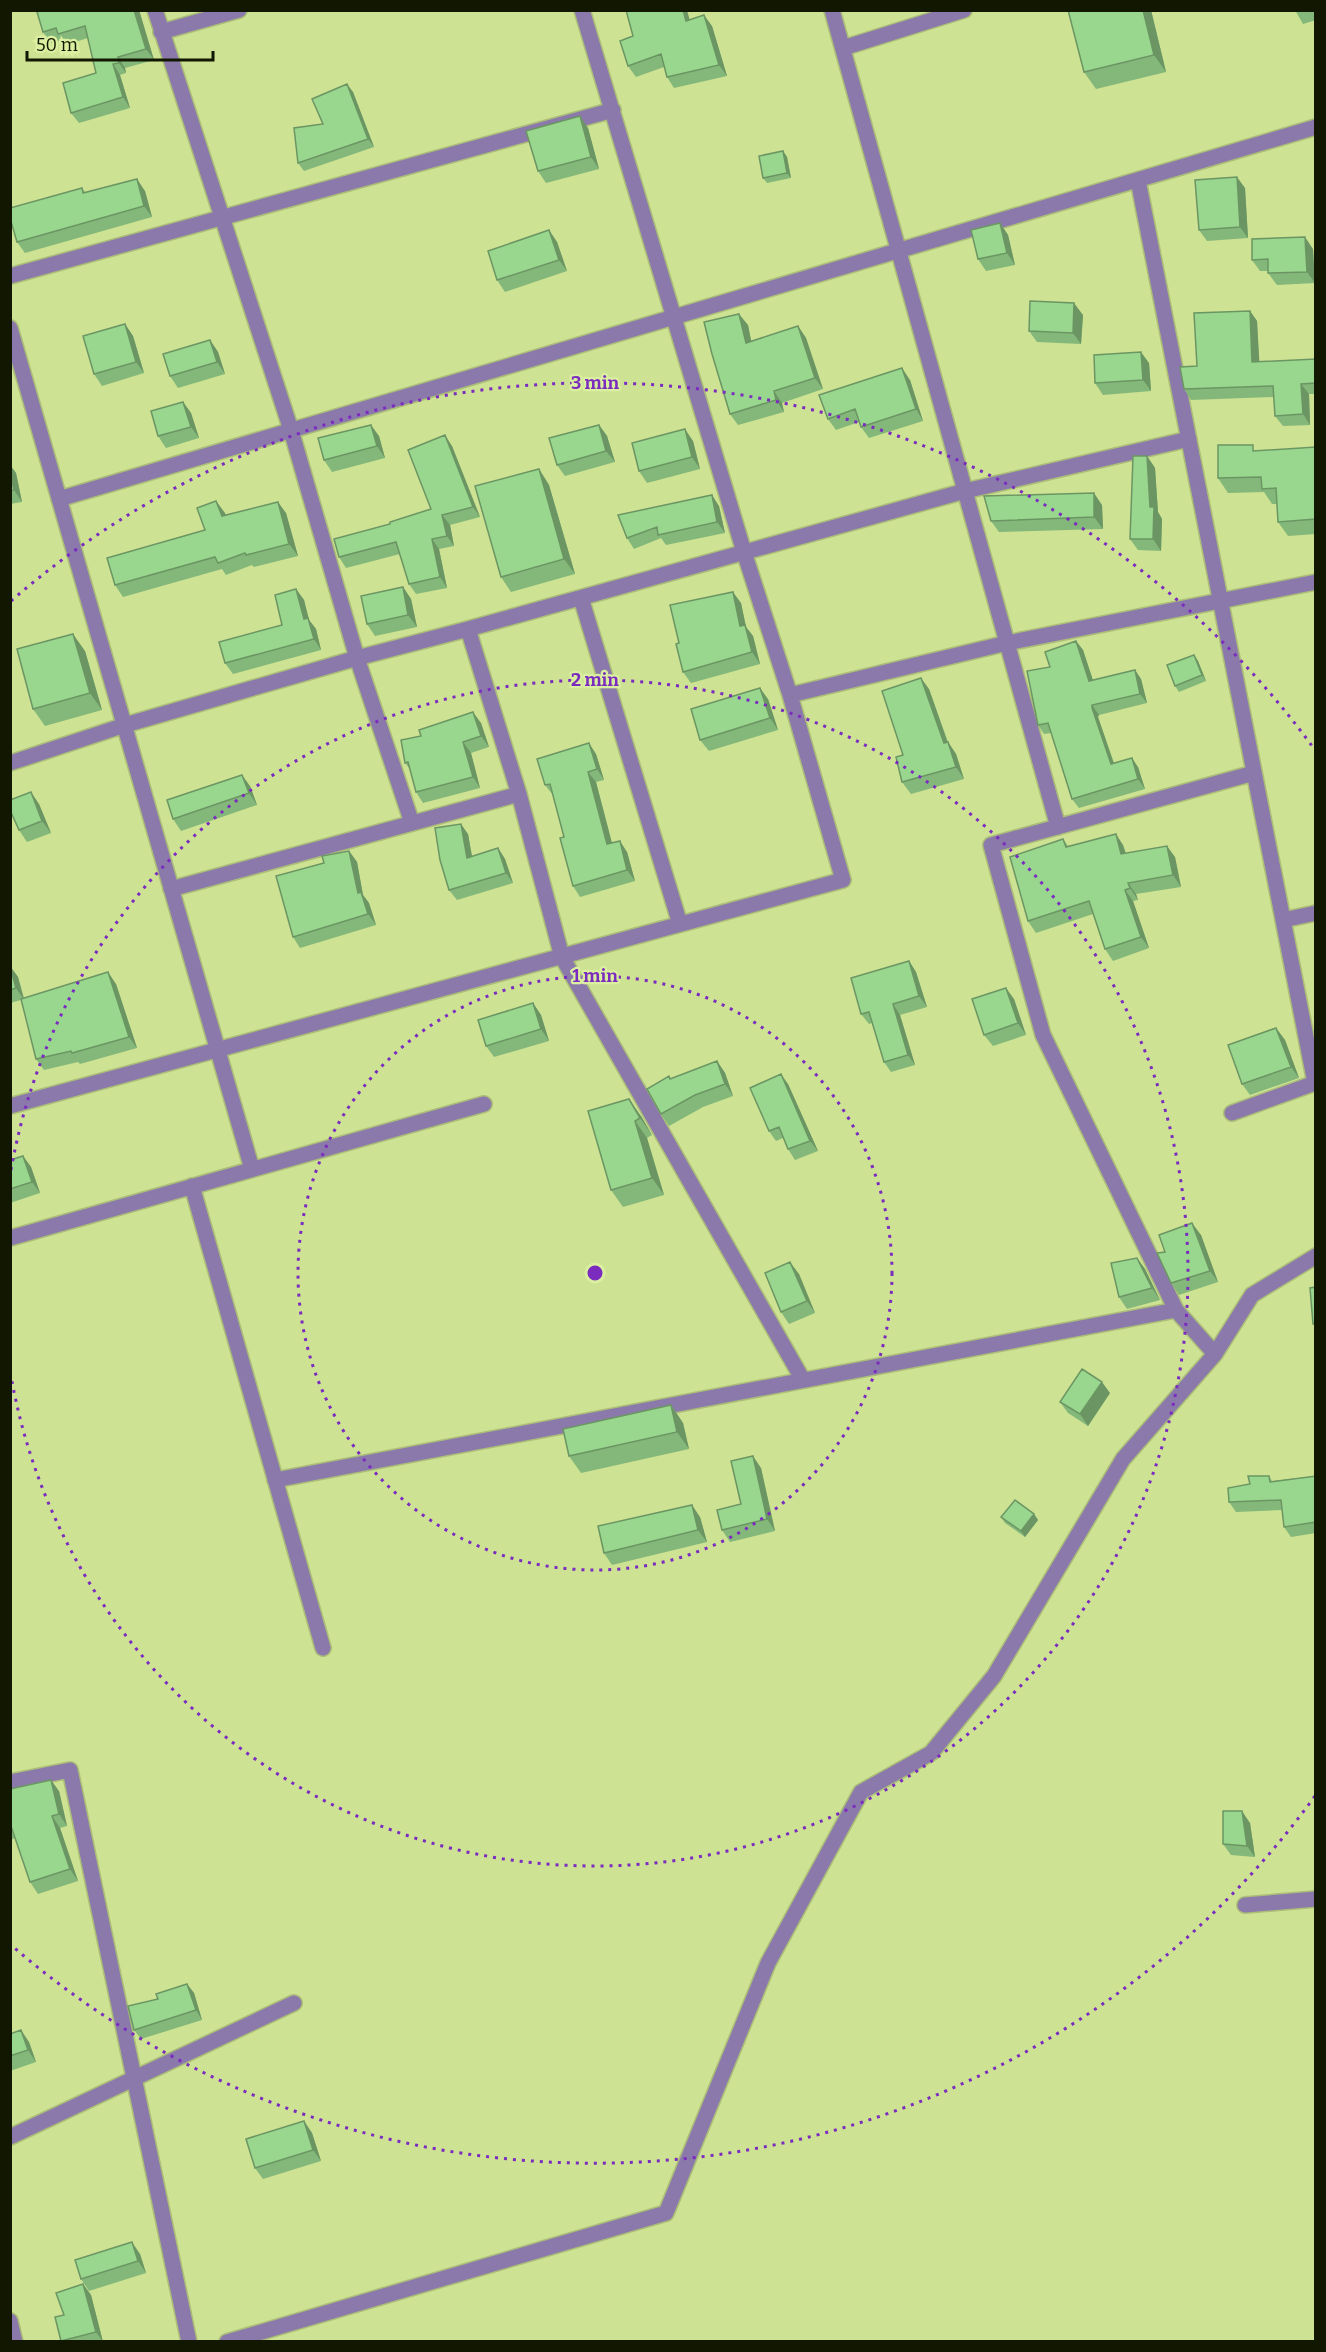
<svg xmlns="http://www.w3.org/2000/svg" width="1326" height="2352" font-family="Bitter,serif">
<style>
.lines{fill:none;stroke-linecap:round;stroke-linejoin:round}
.minor-casing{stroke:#abbd78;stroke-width:18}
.minor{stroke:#8b79ac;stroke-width:15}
.wall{fill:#84b87a}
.shaded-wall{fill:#6b9663}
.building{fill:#99d68e;stroke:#6b9663;stroke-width:1.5}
.ring{fill:none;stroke:#7b2cbf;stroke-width:3;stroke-dasharray:3 6}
.centre{fill:#7b2cbf;stroke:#daef9f;stroke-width:3}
.ring-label{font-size:18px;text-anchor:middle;font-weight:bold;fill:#7b2cbf;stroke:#daef9f;stroke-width:4.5;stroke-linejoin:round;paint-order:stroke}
</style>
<rect width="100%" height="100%" fill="#cde292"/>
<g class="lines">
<defs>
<path id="minor" d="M155,10L291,430L357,658L412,823
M832,10L1058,827
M161,32L239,10
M843,48L964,10
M1138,180L1315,1083L1232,1113
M10,276L613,110
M10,328L252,1169
M59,499L1316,127
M581,598L680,924
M468,629L519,794L562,957L803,1380
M790,695L1007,643L1316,582
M10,763L125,725L357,658L468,629L965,491L1189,439
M171,889L519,794
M1283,920L1316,913
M10,1106L843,880L790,695L744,552L582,10
M192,1186L323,1648
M10,1238L484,1104
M1215,1354L1176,1310L1043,1035L991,845L1254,773
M275,1480L1176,1310
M10,1782L70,1770L189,2342
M1245,1905L1316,1899
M10,2137L294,2003
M10,2321L15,2342
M227,2342L666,2213L768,1963L861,1792L931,1753L994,1676L1123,1459L1215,1354L1252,1295L1316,1256"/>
</defs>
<use href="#minor" class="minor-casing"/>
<use href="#minor" class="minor"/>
</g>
<path class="wall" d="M139,10L154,60L125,68L126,73L120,75L130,108L79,123L71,113L96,73L88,38L65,45L62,40L50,43L43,32L37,12Z
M1151,10L1166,72L1096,89L1084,72Z
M1295,10H1316V20L1303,24Z
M690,20L712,26L727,76L674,88L667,77L664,67L636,77L628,66Z
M353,92L374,147L304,171L298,163L323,124Z
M588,128L599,169L546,183L538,171Z
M783,151L787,157L791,178L767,183L763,178Z
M82,188L85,192L145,191L152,217L25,253L17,242Z
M1245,188L1248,238L1207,241L1199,230Z
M1000,223L1008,235L1015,265L986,271L978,259Z
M549,230L557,242L567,271L505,292L497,280Z
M1313,249L1315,283L1277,285L1268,273V271H1260L1252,260Z
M1250,311L1257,321L1259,362L1316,359V394H1309L1310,425L1283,426L1275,416L1274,397L1191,400L1184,389L1197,366Z
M1083,315L1081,344L1037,342L1029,331Z
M125,324L133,336L144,373L102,386L94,374Z
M748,325L751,341L798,326L806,338L823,389L782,403L784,412L738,425L730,414Z
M210,340L218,352L225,374L178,388L170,376Z
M1149,363L1151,391L1103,395L1095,383Z
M910,380L923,421L869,438L861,427L859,422L836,430L828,419Z
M183,402L191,413L199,438L166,448L158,436Z
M599,425L607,436L615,462L565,476L557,465Z
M379,436L385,458L332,472L324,460Z
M693,441L700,469L647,483L639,471Z
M452,446L480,517L450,525L454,546L439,549L447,588L416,594L409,584L400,554L346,568L339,557L390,524L431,509Z
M1316,447V534L1288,536L1278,522L1277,504H1272L1264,492L1228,493L1218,478L1257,451Z
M1147,456L1155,468L1158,512L1162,519L1161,551L1138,550L1130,539Z
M10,465L16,473L22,502L10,504Z
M539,469L549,485L575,574L511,592L501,577Z
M216,501L226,516L286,513L298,556L254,567L252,565L226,575L222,569L123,597L115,585L205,530Z
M1102,505L1103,529L999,532L991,521Z
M719,506L725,533L666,545L661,538L634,549L627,538L618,515Z
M403,587L411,599L417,627L375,636L367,624Z
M296,589L304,600L309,620L316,629L321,650L233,674L225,663L282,625Z
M741,603L746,627L753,636L760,664L691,683L683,672L679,643Z
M1076,641L1083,650L1093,680L1135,670L1141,679L1147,703L1099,715L1098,717L1114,763L1138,767L1145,789L1079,808L1072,799L1051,733L1044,734L1038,725L1050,667Z
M85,651L102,710L45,726L33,709Z
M1194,655L1198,661L1206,681L1179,692L1175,686Z
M929,689L948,742L956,754L964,779L911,794L902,782L903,755Z
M768,699L778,730L709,751L700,740Z
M481,723L489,747L471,753L480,788L423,803L416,792L410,769L405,763L421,736Z
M596,754L604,780L596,782L612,843L627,852L635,881L580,897L573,886L564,837L553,795L545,785Z
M250,786L257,805L181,831L173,819Z
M39,804L51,833L27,842L19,830Z
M468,834L472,856L498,848L505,859L513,883L457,900L449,890Z
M1063,839L1068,846L1123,845L1126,853L1175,857L1181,887L1136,894L1138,900L1133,901L1149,948L1113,961L1105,949L1093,914L1036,933L1028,921Z
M349,851L357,862L363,895L369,903L376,925L300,948L293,937L324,863Z
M909,961L916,972L927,1007L900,1015L915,1065L891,1072L884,1062L872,1023L869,1024L861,1014Z
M10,966L18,977L24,998L116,984L137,1048L80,1064L78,1062L44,1070L36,1059L21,1000L10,1003Z
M1014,999L1026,1035L993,1046L984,1035Z
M533,1003L541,1015L549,1041L494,1057L486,1046Z
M1276,1028L1285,1040L1299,1078L1250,1095L1242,1084Z
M717,1061L725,1073L733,1096L703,1107L669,1126L661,1114L670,1079Z
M788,1084L818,1151L795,1160L788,1149L783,1138L776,1141L769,1131Z
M588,1111L641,1116L652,1135L647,1138L664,1195L623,1207L611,1190Z
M23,1156L31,1167L40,1193L10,1203V1160Z
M1201,1235L1218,1282L1179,1295L1171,1283L1165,1252Z
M1137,1258L1145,1269L1160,1300L1127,1309L1119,1297Z
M799,1274L815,1313L789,1324L781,1312Z
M1110,1393L1088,1426L1068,1413L1060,1402Z
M671,1405L683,1423L689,1449L581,1473L569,1456Z
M761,1468L775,1531L730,1542L722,1530L741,1504Z
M1269,1476L1272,1481L1316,1476V1533L1291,1537L1284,1527L1282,1510L1236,1512L1229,1502L1250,1484Z
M1034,1514L1038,1520L1025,1537L1005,1523L1001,1517Z
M700,1517L707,1542L612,1565L604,1553Z
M10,1789L59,1791L67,1826L60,1828L78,1881L38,1894L30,1882L16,1838L10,1840Z
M1250,1823L1255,1857L1231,1855L1223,1844Z
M187,1984L194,1993L202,2020L141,2039L134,2030L158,1999Z
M10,2034L29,2042L36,2062L10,2071Z
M304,2121L312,2133L321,2161L263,2179L255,2168Z
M140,2254L146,2273L89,2291L81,2279Z
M83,2284L91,2295L103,2342H62L55,2317L64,2315Z"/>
<path class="shaded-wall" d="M134,10H139L154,60L146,49Z
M683,10H687L693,32L686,21Z
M1143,10H1151L1166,72L1154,55Z
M704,15L712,26L727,76L719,65Z
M118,57L125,68L126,73L119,63Z
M113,64L120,75L130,108L123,97Z
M347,84L353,92L374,147L368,139Z
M580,116L588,128L599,169L591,157Z
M783,151L787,157L791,178L787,173Z
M1237,177L1245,188L1248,238L1240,227Z
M137,179L145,191L152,217L144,206Z
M1000,223L1008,235L1015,265L1007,253Z
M549,230L557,242L567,271L559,260Z
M1305,237L1313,249L1315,283L1307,272Z
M1074,303L1083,315L1081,344L1073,333Z
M1250,311L1257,321L1260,373L1252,362Z
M739,314L748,325L754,355L746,343Z
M125,324L133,336L144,373L136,362Z
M798,326L806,338L823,389L815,378Z
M210,340L218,352L225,374L217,362Z
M1141,352L1149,363L1151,391L1143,380Z
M902,368L910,380L923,421L916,409Z
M1301,384L1309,394L1310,425L1303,414Z
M774,391L782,403L784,412L776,400Z
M183,402L191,413L199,438L191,427Z
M371,425L379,436L385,458L377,446Z
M599,425L607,436L615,462L606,451Z
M685,429L693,441L700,469L692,457Z
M445,435L452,446L480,517L473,507Z
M1147,456L1155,468L1158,512L1162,519L1161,551L1153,539L1150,507Z
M10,465L16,473L22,502L14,490L10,473Z
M539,469L549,485L575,574L564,559Z
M1094,493L1102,505L1103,529L1094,517Z
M712,495L719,506L725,533L717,522Z
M216,501L225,513L230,528L222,516Z
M278,502L286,513L298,556L289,544Z
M442,515L450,525L454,546L447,536Z
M432,539L439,549L447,588L440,577Z
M403,587L411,599L417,627L408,615Z
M296,589L304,600L309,620L316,629L321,650L314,639L304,619Z
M733,592L741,603L746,627L753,636L760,664L752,652L740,626Z
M73,634L85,651L102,710L90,693Z
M1076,641L1083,650L1096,690L1089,681Z
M1194,655L1198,661L1206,681L1202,675Z
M1135,670L1141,679L1147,703L1140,694Z
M921,678L929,689L952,755L944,743Z
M760,688L768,699L778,730L770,718Z
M1092,705L1099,715L1098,717L1117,773L1111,764L1092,708Z
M473,712L481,723L489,747L481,736Z
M463,742L471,753L480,788L473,777Z
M948,742L956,754L964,779L956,767Z
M589,743L596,754L604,780L597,769Z
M1132,758L1138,767L1145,789L1138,779Z
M588,772L596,782L615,855L607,844Z
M242,775L250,786L257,805L249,793Z
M31,792L39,804L51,833L42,821Z
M461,824L468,834L474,868L467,858Z
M1116,834L1123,845L1129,865L1121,854Z
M620,841L627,852L635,881L627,870Z
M1167,846L1175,857L1181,887L1173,875Z
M498,848L505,859L513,883L506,873Z
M349,851L357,862L363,895L369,903L376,925L368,914L358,893Z
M1128,883L1136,894L1138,900L1130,888Z
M1125,890L1133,901L1149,948L1141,937Z
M909,961L916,972L927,1007L919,996Z
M10,966L18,977L24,1000L16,988Z
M108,972L116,984L137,1048L129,1037Z
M1006,988L1014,999L1026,1035L1018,1023Z
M533,1003L541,1015L549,1041L541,1029Z
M893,1004L900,1015L915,1065L908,1055Z
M1276,1028L1285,1040L1299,1078L1291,1067Z
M717,1061L725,1073L733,1096L725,1084Z
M781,1074L788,1084L818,1151L810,1141Z
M629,1099L641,1116L652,1135L640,1118Z
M635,1121L647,1138L664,1195L652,1178Z
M23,1156L31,1167L40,1193L32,1182Z
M1192,1223L1201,1235L1218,1282L1210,1271Z
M1137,1258L1145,1269L1160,1300L1152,1288Z
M790,1262L799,1274L815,1313L807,1301Z
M1102,1382L1110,1393L1088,1426L1080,1414Z
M671,1405L683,1423L689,1449L677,1432Z
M753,1456L761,1468L775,1531L767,1519Z
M692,1505L700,1517L707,1542L698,1530Z
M1034,1514L1038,1520L1025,1537L1021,1531Z
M51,1780L59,1791L67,1826L59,1814Z
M1242,1811L1250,1823L1255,1857L1247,1846Z
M52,1816L60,1828L78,1881L70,1869Z
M187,1984L194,1993L202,2020L196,2010Z
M21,2030L29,2042L36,2062L28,2050Z
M304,2121L312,2133L321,2161L313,2150Z
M132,2242L140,2254L146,2273L138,2261Z
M83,2284L91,2295L103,2342L96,2332Z"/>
<path class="building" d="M44,10H134L146,49L118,57L119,63L113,64L123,97L71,113L63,83L96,73L85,26L58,34L56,28L43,32L37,12Z
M626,10H683L686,21L704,15L719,65L667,77L661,54L628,66L620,41L633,36Z
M1068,10H1143L1154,55L1084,72Z
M347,84L368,139L298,163L294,128L323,124L312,99Z
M580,116L591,157L538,171L526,131Z
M783,151L787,173L763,178L759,156Z
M1237,177L1240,227L1199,230L1195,180Z
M137,179L144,206L17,242L10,218V208L82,188L83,193Z
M1000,223L1007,253L978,259L971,230Z
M549,230L559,260L497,280L488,251Z
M1305,237L1307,272L1268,273V259L1252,260V239Z
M1030,301L1074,303L1073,333L1029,331Z
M1250,311L1252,362L1316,359V383L1301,384L1303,414L1275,416L1273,386L1184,389L1180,367L1197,366L1194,313Z
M739,314L746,343L798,326L815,378L774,391L776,400L730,414L712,354L704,322Z
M125,324L136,362L94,374L83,336Z
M210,340L217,362L170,376L163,354Z
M1141,352L1143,380L1095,383L1094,355Z
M902,368L916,409L861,427L855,409L828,419L819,395Z
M183,402L191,427L158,436L151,411Z
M371,425L377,446L324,460L318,438Z
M599,425L606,451L557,465L549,438Z
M685,429L692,457L639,471L632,443Z
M445,435L473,507L442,515L447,536L432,539L440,577L409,584L396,542L339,557L334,539L390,524V522L431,509L408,450Z
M1218,445H1253V451L1316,447V519L1278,522L1276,488L1262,489L1261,477L1218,478Z
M1133,456H1147L1150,507H1154L1153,539H1130Z
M539,469L564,559L501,577L475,486Z
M10,473L14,490L10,491Z
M1094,493V517L991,521L984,496Z
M712,495L717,522L658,535L657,527L627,538L618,515Z
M216,501L222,516L278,502L289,544L246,555L245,553L218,563L215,557L115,585L107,558L205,530L197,508Z
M403,587L408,615L367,624L361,596Z
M296,589L304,619L308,618L314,639L225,663L219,642L282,625L275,595Z
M733,592L740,626L745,625L752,652L683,672L676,644L679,643L670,605Z
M73,634L90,693L33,709L17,649Z
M1076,641L1089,681L1135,670L1140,694L1092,705V708L1111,764L1132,758L1138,779L1072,799L1048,723L1038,725L1027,671L1050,667L1045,652Z
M1194,655L1202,675L1175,686L1167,665Z
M921,678L944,743L948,742L956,767L902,782L896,757L903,755L882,691Z
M760,688L770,718L700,740L691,709Z
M473,712L481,736L463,742L473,777L416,792L408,762L405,763L401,740L421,736L419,730Z
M589,743L597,769L588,772L607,844L620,841L627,870L573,886L560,838L564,837L550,784L545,785L537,759Z
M242,775L249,793L173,819L167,800Z
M31,792L42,821L19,830L10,810V800Z
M461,824L467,858L498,848L506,873L449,890L440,860L435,828Z
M1116,834L1121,854L1167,846L1173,875L1128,883L1130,888L1125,890L1141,937L1105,949L1089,901L1028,921L1010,857L1063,839L1066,847Z
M349,851L358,893L361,892L368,914L293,937L276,876L324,863L322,856Z
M909,961L919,996L893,1004L908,1055L884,1062L869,1012L861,1014L851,978Z
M10,967L16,988L10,990Z
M108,972L129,1037L72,1053L71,1051L36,1059L21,999Z
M1006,988L1018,1023L984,1035L972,999Z
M533,1003L541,1029L486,1046L478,1020Z
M1276,1028L1291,1067L1242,1084L1228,1045Z
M717,1061L725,1084L695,1095L661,1114L647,1089L669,1076L670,1079Z
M781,1074L810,1141L788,1149L779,1127L769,1131L750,1088Z
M629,1099L640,1118L635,1121L652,1178L611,1190L588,1111Z
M23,1156L32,1182L10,1189V1160Z
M1192,1223L1210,1271L1171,1283L1157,1253L1165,1252L1159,1235Z
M1137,1258L1152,1288L1119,1297L1111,1263Z
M790,1262L807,1301L781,1312L765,1273Z
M1316,1287V1324H1313L1310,1288Z
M1082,1369L1102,1382L1080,1414L1060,1402Z
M671,1405L677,1432L569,1456L563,1429Z
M753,1456L767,1519L722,1530L717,1510L741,1504L731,1461Z
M1248,1476H1269L1270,1482L1316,1476V1522L1284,1527L1281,1500L1229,1502L1228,1488L1250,1484Z
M1015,1500L1034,1514L1021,1531L1001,1517Z
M692,1505L698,1530L604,1553L598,1526Z
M51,1780L59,1814L52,1816L70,1869L30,1882L11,1826H10V1789Z
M1223,1811H1242L1247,1846L1223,1844Z
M187,1984L196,2010L134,2030L128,2006L158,1999L156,1994Z
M21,2030L28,2050L10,2056V2034Z
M304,2121L313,2150L255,2168L246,2139Z
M132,2242L138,2261L81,2279L75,2260Z
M83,2284L96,2332L61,2341L55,2317L64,2315L56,2293Z"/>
<g class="ring">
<circle cx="595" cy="1273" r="297"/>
<path d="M11 1170A593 593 0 1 1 11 1376"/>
<path d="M1315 1796A890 890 0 0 1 11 1945M11 601A890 890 0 0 1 1315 750"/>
</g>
<circle cx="595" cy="1273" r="9" class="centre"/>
<g class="ring-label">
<text x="595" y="389">3 min</text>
<text x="595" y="686">2 min</text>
<text x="595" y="982">1 min</text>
</g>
<rect width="1326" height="2352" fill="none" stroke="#111700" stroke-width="24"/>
<path d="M27 51v9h186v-9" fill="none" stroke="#111700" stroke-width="3"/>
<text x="36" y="51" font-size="18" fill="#111700" stroke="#daef9f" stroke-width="4.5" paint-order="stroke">50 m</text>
</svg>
